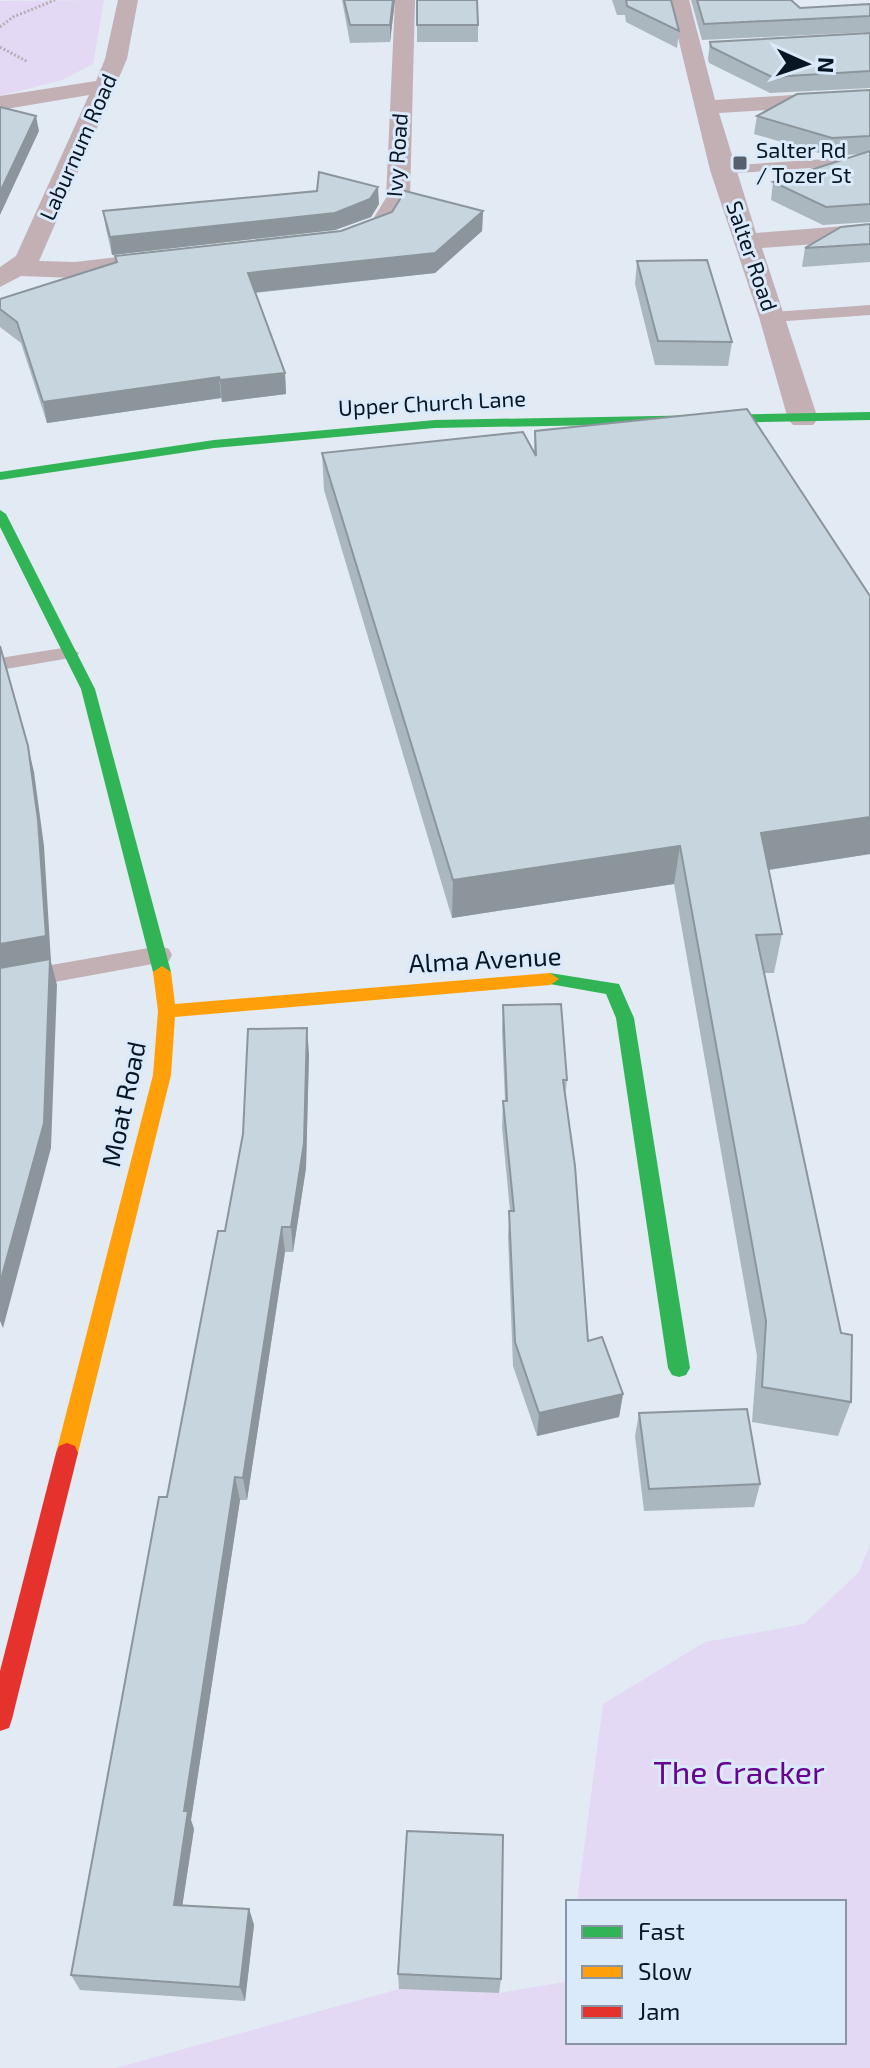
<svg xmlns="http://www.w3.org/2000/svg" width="870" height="2068" font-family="'Exo 2',sans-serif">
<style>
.green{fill:#e3d9f4}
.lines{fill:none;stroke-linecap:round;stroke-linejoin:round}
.path{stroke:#b8aeb3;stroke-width:3;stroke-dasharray:2 2;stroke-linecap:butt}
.lane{fill:#c2b0b4;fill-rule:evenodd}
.street{fill:#c2b0b4;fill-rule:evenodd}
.fast{fill:#30b455;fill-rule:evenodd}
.slow{fill:#ff9f0a;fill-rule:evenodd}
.jam{fill:#e5322d;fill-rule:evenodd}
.wall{fill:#abb7bf}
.shaded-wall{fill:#8b959b}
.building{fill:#c7d5de;stroke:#8b959b;stroke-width:2}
.poi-dot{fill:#54606c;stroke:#dbeafa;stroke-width:3}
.labels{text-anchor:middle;stroke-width:6;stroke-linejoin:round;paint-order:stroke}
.far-street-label{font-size:22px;fill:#081624;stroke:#dbeafa}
.far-poi-label{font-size:22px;fill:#081624;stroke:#dbeafa;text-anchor:start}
.street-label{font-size:26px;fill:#081624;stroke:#dbeafa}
.near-park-label{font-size:32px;fill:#680292;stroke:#dbeafa}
</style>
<rect width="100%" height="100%" fill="#e2eaf3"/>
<path class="green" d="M104,0L93,64L62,80L0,96V1Z
M870,1545V2068H116L399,1989L499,1993L565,1982L568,1966V2042H844V1902H577L603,1704L705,1642L804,1624L859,1572Z"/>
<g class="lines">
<path class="path" d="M0,27L13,17L55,0
M0,47L28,62"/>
<path class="lane" d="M870,156V164L722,174L715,170L722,166Z
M870,305V315L773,322L765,317L773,312Z
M69,647L79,653L76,657L0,670V658Z
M160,946L169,949L172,955L169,961L0,992V974Z"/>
<path class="street" d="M118,0H138L127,59L39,261L75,262L161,252L174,260L161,268L75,278L21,276L0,287V267L16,256L89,95L0,110V96L96,81L105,59Z
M395,0H415L410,198L391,229L341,248L328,240L332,235L373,219L386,198Z
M669,0H689L715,100L870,90V104L719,113L756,233L870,224V240L762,248L818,419L813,425H793L788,419L759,317L710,170Z"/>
<path class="fast" d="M870,412V420L435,428L214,448L0,480V472L214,440L435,420Z
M0,510L6,514L95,689L171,972L168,976L162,978L153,972L81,689L0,527Z
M550,973L619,984L634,1018L690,1368L686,1375L679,1377L672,1375L668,1368L616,1018L606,994L544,983L541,979Z"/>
<path class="slow" d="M162,966L171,972L175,1004L550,973L559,979L550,985L175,1017L171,1075L78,1453L75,1460L67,1463L59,1460L56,1453L153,1075L158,1011L153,972Z"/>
<path class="jam" d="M67,1443L75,1446L78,1453L12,1719L9,1728L0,1731V1671L56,1453L59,1446Z"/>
</g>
<path class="wall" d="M342,0H395L390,42L350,43Z
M417,0L478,25V42H417Z
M612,0H671L679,31L677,48L626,22L625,15H617Z
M691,0H791L800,8L870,4V32L702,40Z
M870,33V88L770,93L709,63L708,59L710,42Z
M870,90V222L823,225L771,200L773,182L861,154L829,156L754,134L757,116Z
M379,204L371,217L335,230L112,255L106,229L103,211Z
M483,211L482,231L435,273L255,293L285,373L286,394L222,402L221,398L47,423L21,343L0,327V299L116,263L115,256L341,231L392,212Z
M870,224V262L802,267L805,248Z
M637,261L732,342L728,366L655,365L635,284Z
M535,431L870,596V854L769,870L782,934L774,973H764L851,1402L838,1436L752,1422L757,1356L674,884L452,918L324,490L322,453L534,451Z
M503,1005L567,1080L565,1096L588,1341L623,1394L619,1417L537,1436L513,1366L508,1236L510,1211L502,1127L503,1101H505L502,1031Z
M309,1054L306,1168L293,1252H285L247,1500H240L191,1820L194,1829L182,1906L249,1909L254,1925L245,2001L80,1990L71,1975L167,1497L225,1231L243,1134Z
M639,1413L760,1484L754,1507L644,1511L635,1436Z
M398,1974L501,1979L499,1993L399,1989Z"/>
<path class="shaded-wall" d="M393,0H395L390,42V25Z
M36,116L39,131L0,215V192Z
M378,187L379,204L371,217L335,230L112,255L110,237Z
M483,211L482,231L435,273L250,293L248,273Z
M285,373L286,394L222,402L220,380Z
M219,377L221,398L47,423L43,402Z
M28,746L34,772L44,846L51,962L57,985L51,1148L3,1328L0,1321V944Z
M870,817V854L754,872L761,833Z
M680,846L674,884L452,918L453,880Z
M307,1028L309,1054L306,1168L293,1252L291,1227Z
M282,1227L285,1252L247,1500L243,1478Z
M623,1394L619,1417L537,1436L539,1413Z
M235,1477L240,1500L191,1820L194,1829L180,1921L174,1905L184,1811Z
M249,1909L254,1925L245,2001L240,1987Z"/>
<path class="building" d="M344,0H393L390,25H350Z
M417,0H477L478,25H417Z
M626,0H671L679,31L627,6Z
M697,0H791L800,8L870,4V16L704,24Z
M870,33V71L772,77L711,47L710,42Z
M870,90V136L832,138L757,116L797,94Z
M0,107L36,116L0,192Z
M870,151V204L826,207L773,182Z
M319,172L378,187L370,199L335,213L110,237L103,211L317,191Z
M405,191L483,211L435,253L248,273L285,373L220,380L219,377L43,402L17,322L0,309V299L117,262L115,256L341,231L392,212Z
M870,224V244L805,248L841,227Z
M707,260L732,342L658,341L637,261Z
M747,409L870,596V817L761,833L782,934L756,935L841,1333L852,1335L851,1402L762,1387L766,1321L680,846L453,880L322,453L523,432L536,456L535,431Z
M0,646L28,746L38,820L46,936L0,944Z
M50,959L44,1123L0,1283V968Z
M561,1004L567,1080H563L575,1166L588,1341L602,1337L623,1394L539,1413L515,1342L509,1211H514L503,1101H507L503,1005Z
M307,1028L304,1143L291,1227H282L243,1478L235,1477L184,1811H188L174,1905L249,1909L240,1987L71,1975L159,1497H167L218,1231H225L243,1134L248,1029Z
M747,1409L760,1484L649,1489L639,1413Z
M407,1831L503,1835L501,1979L398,1974Z"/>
<rect class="poi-dot" x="732" y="155" width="16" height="16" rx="4"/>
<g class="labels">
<g class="far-street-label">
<text transform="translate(78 147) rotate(-66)" y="8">Laburnum Road</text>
<text transform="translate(397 155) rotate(-86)" y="8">Ivy Road</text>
<text transform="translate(752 256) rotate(71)" y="8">Salter Road</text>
<text transform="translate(432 403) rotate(-3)" y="8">Upper Church Lane</text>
</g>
<g class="far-poi-label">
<text x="756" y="158">Salter Rd<tspan x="756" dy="25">/ Tozer St</tspan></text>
</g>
<g class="street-label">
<text transform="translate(485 960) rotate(-3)" y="9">Alma Avenue</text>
<text transform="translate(124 1104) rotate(-78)" y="9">Moat Road</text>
</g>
<g class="near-park-label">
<text x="739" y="1784">The Cracker</text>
</g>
</g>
<rect x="566" y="1900" width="280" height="144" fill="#dbeafa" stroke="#8795a4" stroke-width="2"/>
<rect x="582" y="1926" width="40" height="12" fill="#30b455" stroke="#8795a4" stroke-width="2"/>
<text x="638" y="1940" font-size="24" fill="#081624">Fast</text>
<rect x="582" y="1966" width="40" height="12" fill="#ff9f0a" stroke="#8795a4" stroke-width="2"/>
<text x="638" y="1980" font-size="24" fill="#081624">Slow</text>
<rect x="582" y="2006" width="40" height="12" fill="#e5322d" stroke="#8795a4" stroke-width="2"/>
<text x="638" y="2020" font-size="24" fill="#081624">Jam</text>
<g transform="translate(806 64) rotate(93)" stroke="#dbeafa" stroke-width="6" paint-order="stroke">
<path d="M0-6L14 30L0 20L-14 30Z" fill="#081624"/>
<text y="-12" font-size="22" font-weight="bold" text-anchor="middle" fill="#081624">N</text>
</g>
</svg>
